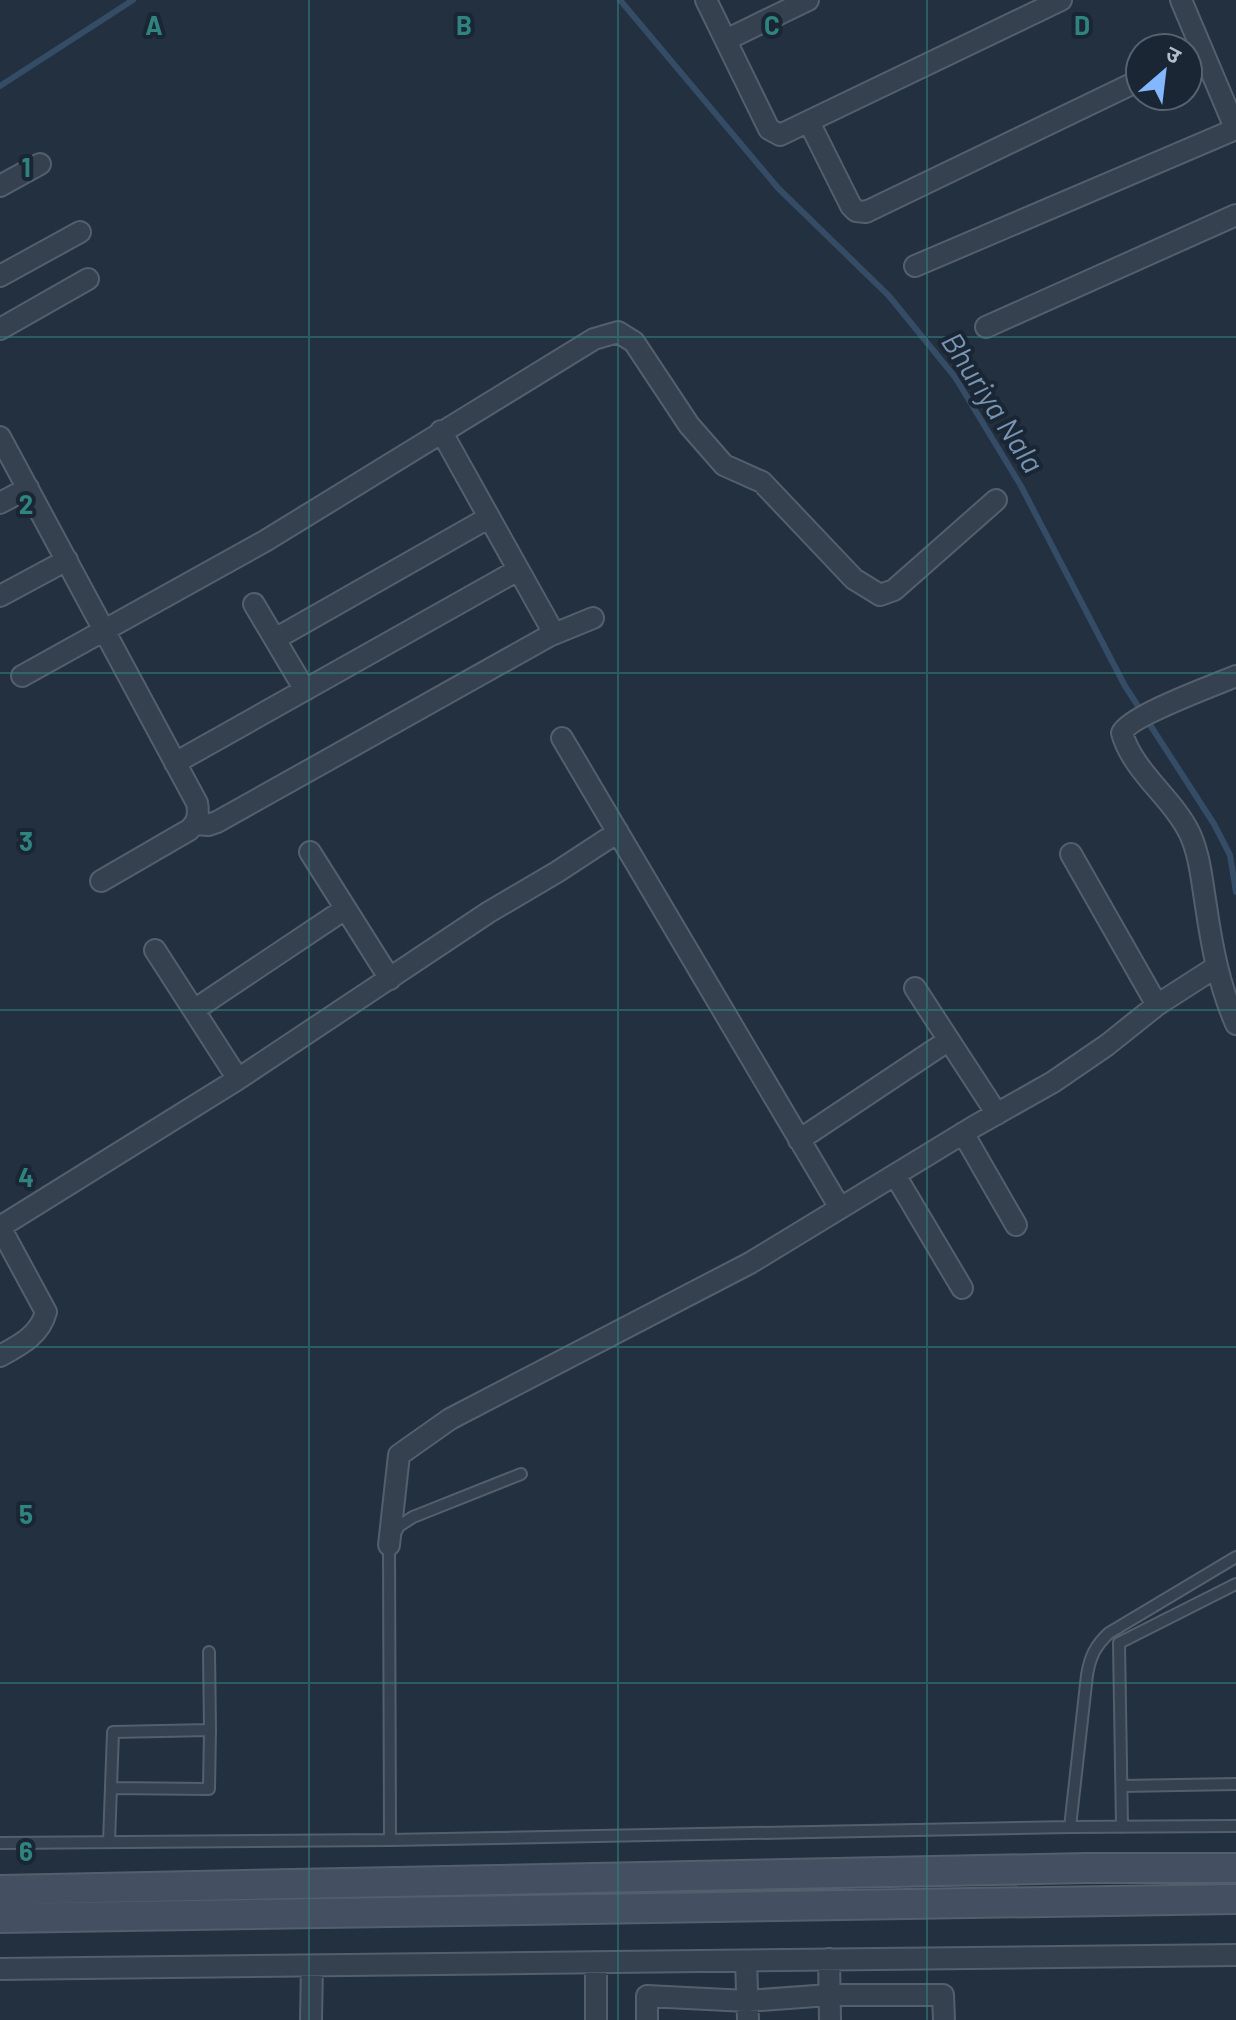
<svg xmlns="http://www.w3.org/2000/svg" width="1236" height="2020" font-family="Barlow,'Noto Sans Devanagari',sans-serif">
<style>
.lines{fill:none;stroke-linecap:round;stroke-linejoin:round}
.stream{stroke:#354c67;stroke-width:6}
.lane-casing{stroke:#545f6d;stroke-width:14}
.street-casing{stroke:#545f6d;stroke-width:24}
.secondary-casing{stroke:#545f6d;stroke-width:32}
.lane{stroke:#36414f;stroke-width:10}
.street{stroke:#36414f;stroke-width:20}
.secondary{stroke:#445062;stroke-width:28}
.grid{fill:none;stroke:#308480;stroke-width:2;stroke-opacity:0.55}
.labels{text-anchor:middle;stroke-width:8;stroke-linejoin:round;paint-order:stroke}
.water-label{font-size:30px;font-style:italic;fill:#7894b3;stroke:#1b2634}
.grid-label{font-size:26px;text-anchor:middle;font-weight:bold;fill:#308480;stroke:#1b2634;stroke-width:8;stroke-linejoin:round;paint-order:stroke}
</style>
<rect width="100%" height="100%" fill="#22303f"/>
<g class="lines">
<path class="stream" d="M620,0L778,188L889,296L955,377L1021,486L1125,686L1214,824L1230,855L1236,892
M0,86L133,0"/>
<defs>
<path id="lane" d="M209,1652L210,1730
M1122,1786L1236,1784
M1070,1827L1087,1675C1090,1657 1095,1646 1109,1633L1236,1557
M1122,1827L1119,1643L1236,1584
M390,1840L389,1545L399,1526L413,1517L521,1474
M109,1842L113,1732L210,1730L209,1789L111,1788
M0,1843L390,1840L1070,1827L1236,1826"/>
<path id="street" d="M706,0L769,129L780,135L1061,0
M1181,0L1236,130
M726,40L808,0
M809,122L851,206L856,211L866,212L1140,80
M0,186L40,164
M915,266L1236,129
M0,276L80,232
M986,327L1236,215
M0,329L88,279
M0,437L197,803C199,815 198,822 189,830L101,881
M0,503L28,488
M0,596L67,560
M254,604L305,690
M549,636L593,618
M275,639L488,518
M22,676L265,541L594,339L618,332L634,342L689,425L724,465L762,482L854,579L880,595L894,590L996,500
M1236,676C1215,685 1129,716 1122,733C1133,772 1173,798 1190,834C1200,856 1202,882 1206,906C1212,947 1219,985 1236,1024
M562,738L840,1208
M175,763L518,570
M196,824L208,825L217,822L549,636L551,628L441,431
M310,852L390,979
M1071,854L1157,1005
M155,950L238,1079
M915,988L997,1114
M194,1010L345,909
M963,1133L1016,1225
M799,1140L949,1040
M895,1175L962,1288
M0,1227L238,1079L489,912L557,872L618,832
M0,1227L46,1312C40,1335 20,1345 0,1356
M389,1545L399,1455L450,1419L750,1263L975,1126L1053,1082L1107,1045L1157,1005L1216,967
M829,1959L830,2020
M746,1961L748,2020
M596,1963V2020
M0,1969L1236,1955
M311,2020L312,1966
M647,2020V1996L747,2001L829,1995H943L944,2020"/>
<path id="secondary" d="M0,1890L1086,1868H1236
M0,1918L1236,1899"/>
</defs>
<use href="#lane" class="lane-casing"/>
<use href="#street" class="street-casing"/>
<use href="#secondary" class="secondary-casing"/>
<use href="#lane" class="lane"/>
<use href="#street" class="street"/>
<use href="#secondary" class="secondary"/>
</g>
<path class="grid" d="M309,0V2020M618,0V2020M927,0V2020M0,337H1236M0,673H1236M0,1010H1236M0,1347H1236M0,1683H1236"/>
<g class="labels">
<g class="water-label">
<text transform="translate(992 403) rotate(57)" y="10">Bhuriya Nala</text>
</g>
</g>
<g class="grid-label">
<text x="154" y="35">A</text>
<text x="464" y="35">B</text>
<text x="772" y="35">C</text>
<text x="1082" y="35">D</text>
<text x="26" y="177">1</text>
<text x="26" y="514">2</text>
<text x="26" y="851">3</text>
<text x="26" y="1187">4</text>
<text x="26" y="1524">5</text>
<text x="26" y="1861">6</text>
</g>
<g transform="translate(1164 72) rotate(28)"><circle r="38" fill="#1b2634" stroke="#576270" stroke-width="2"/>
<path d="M0-6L14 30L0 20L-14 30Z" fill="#83b7ff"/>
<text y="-12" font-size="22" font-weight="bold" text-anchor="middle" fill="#b2bcca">उ</text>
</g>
</svg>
